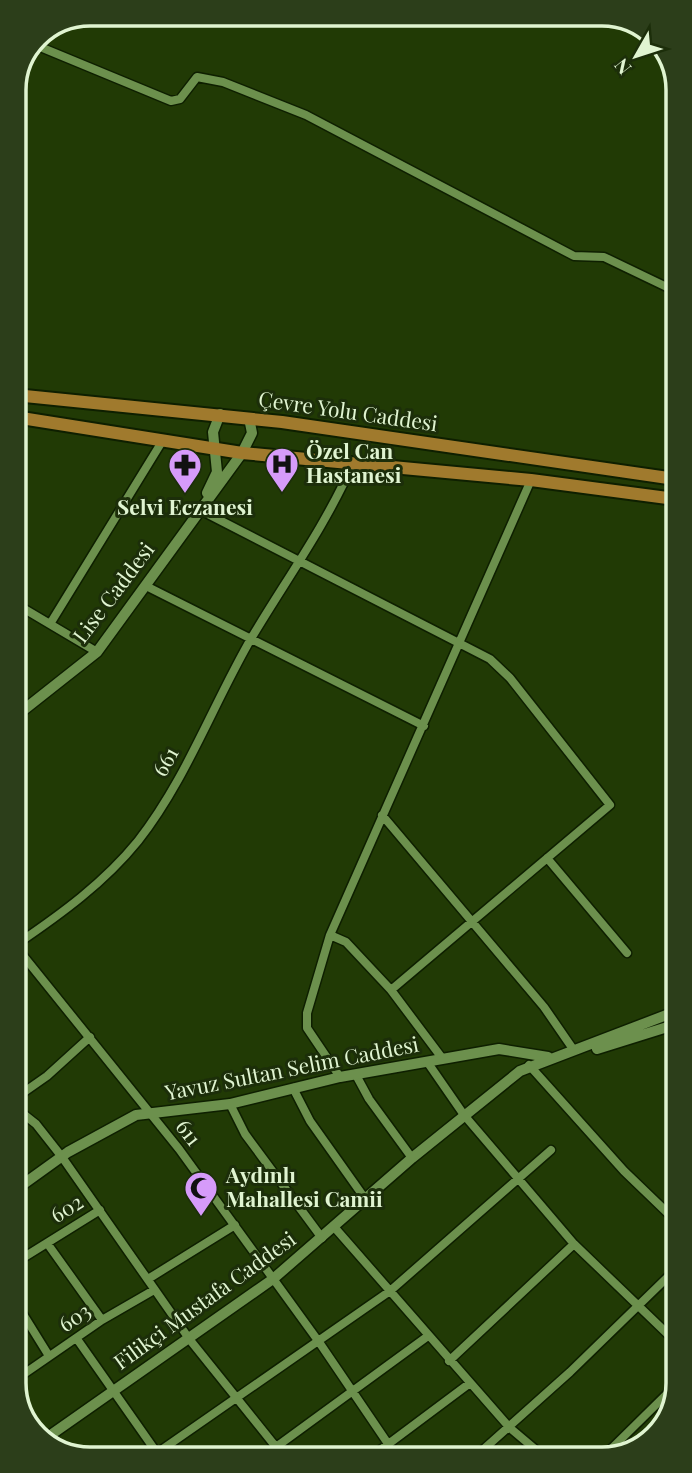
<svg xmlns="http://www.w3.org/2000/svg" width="692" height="1473" font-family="'Playfair Display',serif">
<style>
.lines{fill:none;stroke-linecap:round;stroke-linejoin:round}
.minor-casing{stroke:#0e1f00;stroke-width:11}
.tertiary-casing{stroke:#0e1f00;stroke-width:13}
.trunk-casing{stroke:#0e1f00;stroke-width:16}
.minor{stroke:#6c904d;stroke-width:8}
.tertiary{stroke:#6c904d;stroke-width:10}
.trunk{stroke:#a07a2d;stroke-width:12}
.labels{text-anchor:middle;stroke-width:6;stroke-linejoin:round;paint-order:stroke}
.street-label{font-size:21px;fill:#e0f4d1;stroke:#1c2e0a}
.poi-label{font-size:21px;font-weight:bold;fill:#e0f4d1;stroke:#1c2e0a;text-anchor:start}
.rim{fill:none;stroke:#e0f4d1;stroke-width:3.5}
</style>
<rect width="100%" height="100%" fill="#213a05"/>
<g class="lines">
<defs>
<path id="minor" d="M33,44L171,101L180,99L197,77L223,82L306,115L574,256L604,257L675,291
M200,510L490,659L510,678L610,805L391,990
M146,586L424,726
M16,604L97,652
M50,624L163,440
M382,815L544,1007L573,1049
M547,858L627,953
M330,935L346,942L391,990L442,1058
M17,944C61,914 104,883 138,841C186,780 213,704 252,637C286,580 326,525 353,463
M17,948L179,1149L319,1342L397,1457
M428,1063L464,1115L574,1244L678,1344
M529,1065L624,1171L677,1222
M356,1075L369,1099L412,1158
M340,1077L307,1028V1013L330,935L531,480
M293,1088L310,1121L366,1200
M17,1097L47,1076L90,1037
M230,1104L245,1134L322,1238
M17,1109L36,1124L62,1157L190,1340L284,1457
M335,1228L510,1428L542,1455
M47,1243L102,1320
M18,1261L100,1210
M148,1279L235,1225
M18,1306L49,1356
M77,1339L157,1453L390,1291L551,1150
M449,1361L574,1244
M18,1378L102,1320L154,1290
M605,1455L678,1383
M476,1456L570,1372L677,1268
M371,1457L470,1383
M261,1458L428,1336"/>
<path id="tertiary" d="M207,493L217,472L213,432L220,414
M16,716L97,652L242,453L252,433L249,418
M597,1049L677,1024
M18,1188L68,1152L136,1115L230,1104L340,1077L499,1049L548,1057
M42,1441L273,1279L412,1158L520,1071L677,1011"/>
<path id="trunk" d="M15,395L282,422L675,479
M15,417L242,453L531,480L675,499"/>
</defs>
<use href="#minor" class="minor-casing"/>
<use href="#tertiary" class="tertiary-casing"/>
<use href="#trunk" class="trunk-casing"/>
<use href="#minor" class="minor"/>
<use href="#tertiary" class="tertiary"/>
<use href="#trunk" class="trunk"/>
</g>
<defs>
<symbol id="hospital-pin" viewBox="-11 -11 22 30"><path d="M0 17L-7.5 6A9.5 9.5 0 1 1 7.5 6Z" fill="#d69bfa" stroke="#1c2e0a"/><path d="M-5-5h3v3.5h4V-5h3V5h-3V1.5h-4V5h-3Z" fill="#111"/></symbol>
<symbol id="pharmacy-pin" viewBox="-11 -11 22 30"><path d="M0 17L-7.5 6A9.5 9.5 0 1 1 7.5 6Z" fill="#d69bfa" stroke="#1c2e0a"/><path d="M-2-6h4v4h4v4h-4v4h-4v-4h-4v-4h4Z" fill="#111"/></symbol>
<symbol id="mosque-pin" viewBox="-11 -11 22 30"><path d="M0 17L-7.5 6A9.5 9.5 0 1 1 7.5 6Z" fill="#d69bfa" stroke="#1c2e0a"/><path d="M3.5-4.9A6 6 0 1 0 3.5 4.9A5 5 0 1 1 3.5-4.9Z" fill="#111"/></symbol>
</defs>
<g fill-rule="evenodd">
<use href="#hospital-pin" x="263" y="445" width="38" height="52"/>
<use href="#pharmacy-pin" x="166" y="446" width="38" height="52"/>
<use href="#mosque-pin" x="182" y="1169" width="38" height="52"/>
</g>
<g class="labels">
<g class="street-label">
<text transform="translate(348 412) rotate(8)" y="7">Çevre Yolu Caddesi</text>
<text transform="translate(114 593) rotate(-53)" y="7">Lise Caddesi</text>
<text transform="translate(166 762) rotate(-61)" y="7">661</text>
<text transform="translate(292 1069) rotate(-11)" y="7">Yavuz Sultan Selim Caddesi</text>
<text transform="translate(188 1133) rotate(53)" y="7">611</text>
<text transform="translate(67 1209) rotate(-32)" y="7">602</text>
<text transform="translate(205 1301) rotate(-36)" y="7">Filikçi Mustafa Caddesi</text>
<text transform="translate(75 1318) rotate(-34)" y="7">603</text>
</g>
<g class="poi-label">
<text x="306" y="459">Özel Can<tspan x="306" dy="24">Hastanesi</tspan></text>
<text x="185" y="515" text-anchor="middle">Selvi Eczanesi</text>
<text x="226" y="1183">Aydınlı<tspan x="226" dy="24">Mahallesi Camii</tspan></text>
</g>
</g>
<path d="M0 0H692V1473H0ZM90 26H602A64 64 0 0 1 666 90V1383A64 64 0 0 1 602 1447H90A64 64 0 0 1 26 1383V90A64 64 0 0 1 90 26Z" fill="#2c3e1a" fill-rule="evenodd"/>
<path class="rim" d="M90 26H602A64 64 0 0 1 666 90V1383A64 64 0 0 1 602 1447H90A64 64 0 0 1 26 1383V90A64 64 0 0 1 90 26Z"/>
<g transform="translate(636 56) rotate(231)" stroke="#1c2e0a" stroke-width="5" paint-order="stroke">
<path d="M0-5L12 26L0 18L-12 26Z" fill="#e0f4d1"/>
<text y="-10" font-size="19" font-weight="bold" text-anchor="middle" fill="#e0f4d1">N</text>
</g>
</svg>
